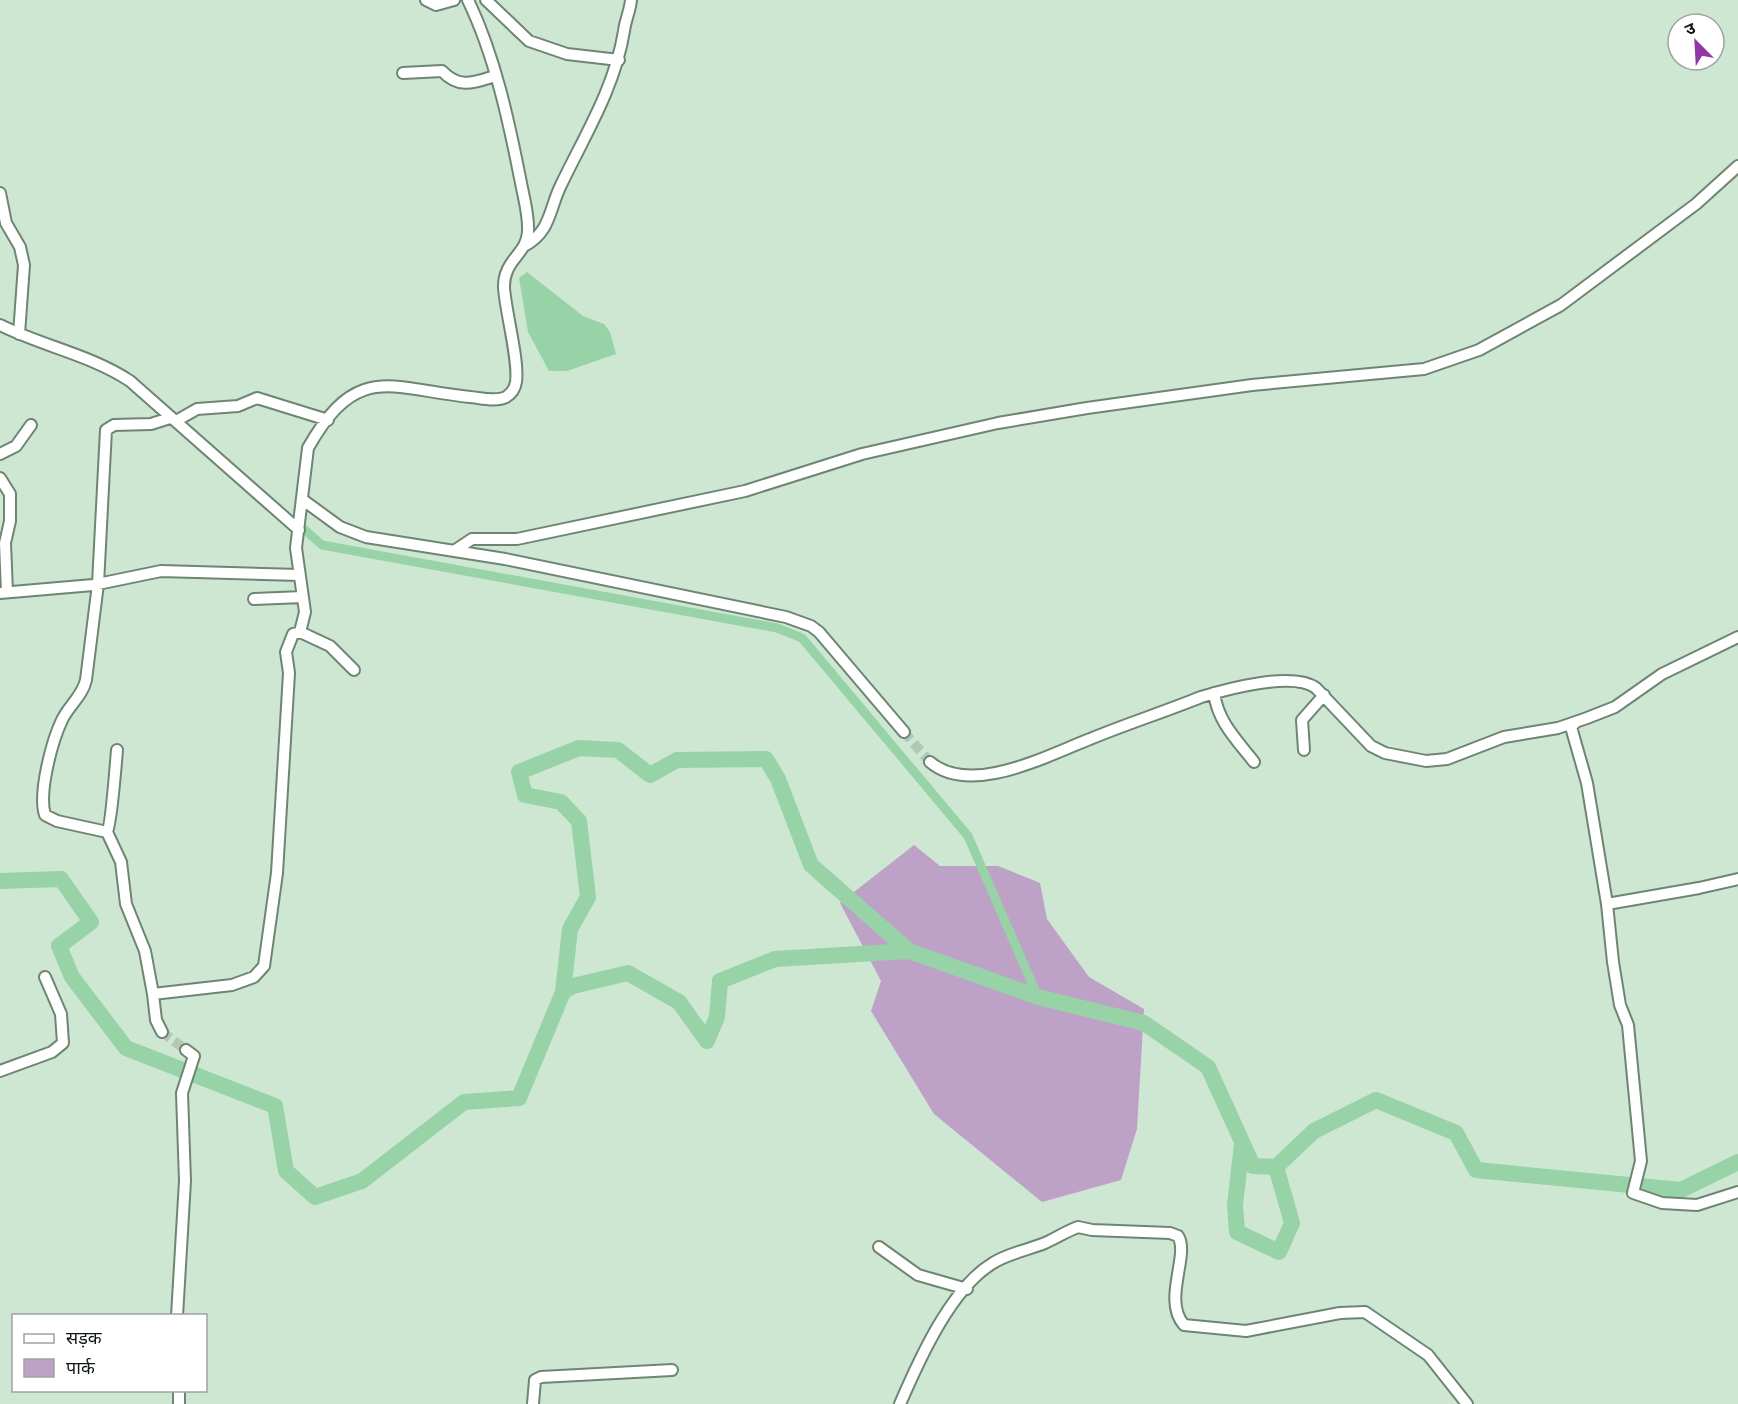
<svg xmlns="http://www.w3.org/2000/svg" width="1738" height="1404" font-family="'Asap Condensed','Noto Sans Devanagari',sans-serif">
<style>
.green{fill:#bea1c6}
.water{fill:#97d3a6}
.lines{fill:none;stroke-linecap:round;stroke-linejoin:round}
.canal{stroke:#97d3a6;stroke-width:9}
.river{stroke:#97d3a6;stroke-width:16}
.street-tunnel{stroke:#b1c8b6;stroke-width:10;stroke-dasharray:10 5;stroke-linecap:butt}
.street-casing{stroke:#6e8574;stroke-width:14}
.street{stroke:#fff;stroke-width:10}
</style>
<rect width="100%" height="100%" fill="#cee7d3"/>
<path class="green" d="M914,845L940,866H998L1040,883L1047,919L1089,977L1144,1009L1137,1129L1121,1180L1042,1202L934,1114L871,1011L881,981L840,903Z"/>
<path class="water" d="M527,272L583,316L604,324L610,332L616,354L567,371H549L528,332L519,278Z"/>
<g class="lines">
<path class="canal" d="M296,522L322,545L777,628L802,638L968,836L1038,997"/>
<path class="river" d="M0,881L61,879L91,922L59,946L72,977L126,1048L275,1106L286,1171L315,1197L362,1181L464,1102L519,1098L563,992L573,986L628,973L679,1002L707,1041L717,1017L720,981L775,959L909,951L1038,997L1144,1023L1208,1067L1253,1166L1276,1167L1314,1131L1376,1100L1456,1133L1476,1170L1681,1190L1738,1162
M563,992L570,929L588,897L579,821L561,802L525,795L519,772L579,748L618,750L650,775L677,760L766,759L778,779L811,865L909,951
M1242,1144L1235,1205L1237,1232L1279,1252L1292,1223L1276,1167"/>
<path class="street-tunnel" d="M904,732L930,762
M162,1032L186,1050"/>
<defs>
<path id="street" d="M426,0L436,5L454,0
M486,0L529,41L567,54L619,60
M403,73L442,71C459,89 473,83 495,76
M0,193L6,223L20,247L24,265L19,334
M524,246C551,232 549,209 561,185C585,135 615,87 624,31C625,21 630,11 631,0
M0,325C42,346 91,355 130,381L299,530
M176,421L197,409L238,406L257,398L328,420
M0,454L16,446L31,425
M0,478L10,494V521L5,543L7,592
M303,500L340,527L366,537L505,559L786,617L811,626L819,632L904,732
M454,551L472,539H517L745,491L862,454L998,423L1087,408L1252,385L1424,369L1479,350L1561,305L1696,204L1738,166
M0,593L93,585L161,571L299,575
M254,599L303,597
M300,632L330,646L354,670
M1214,693C1218,722 1236,739 1254,762
M1576,722L1571,727L1587,783L1607,904L1613,962L1620,1005L1628,1025L1641,1161L1633,1193L1662,1203L1697,1205L1738,1192
M117,750C116,762 111,827 107,832L121,862L126,904L145,951L153,994
M1304,750L1302,720L1324,695
M930,762C971,797 1048,755 1090,739C1126,724 1164,712 1201,697C1227,689 1293,671 1316,688L1371,746L1385,753L1426,761L1447,759L1504,737L1558,728L1587,718L1615,707L1662,674L1738,637
M107,832L57,821L45,815C38,793 52,741 62,720C69,705 82,697 86,680L98,584L106,430L114,425L151,424L170,418
M1607,904L1699,888L1738,879
M162,1032L156,1020L153,994L232,985L254,977L264,966L277,873L289,673L286,652L293,634L300,632L305,612L296,548L308,448C357,361 391,389 470,397C481,398 496,402 506,397C511,394 515,388 516,382C519,360 506,314 504,288C503,260 527,254 528,232C529,215 524,199 521,183C509,122 495,56 468,0
M0,1071L52,1052L63,1043L61,1014L45,977
M879,1247L918,1275L967,1289
M177,1316L185,1181L182,1093L194,1056L186,1050
M179,1390V1404
M533,1404L535,1380L541,1377L672,1370
M900,1404C919,1360 951,1288 993,1263C1009,1253 1028,1250 1045,1243C1056,1238 1067,1231 1078,1227L1092,1230L1170,1233L1178,1236C1190,1255 1162,1300 1184,1325L1246,1331L1340,1313L1365,1312L1428,1355L1467,1404"/>
</defs>
<use href="#street" class="street-casing"/>
<use href="#street" class="street"/>
</g>
<rect x="12" y="1314" width="195" height="78" fill="#ffffff" stroke="#9fa29f" stroke-width="1.5"/>
<rect x="24" y="1334" width="30" height="9" fill="#ffffff" stroke="#9fa29f" stroke-width="1.5"/>
<text x="66" y="1344" font-size="18" fill="#0e1710">सड़क</text>
<rect x="24" y="1359" width="30" height="18" fill="#bea1c6" stroke="#9fa29f" stroke-width="1.5"/>
<text x="66" y="1374" font-size="18" fill="#0e1710">पार्क</text>
<g transform="translate(1696 42) rotate(336)"><circle r="28" fill="#ffffff" stroke="#9fa29f" stroke-width="1.5"/>
<path d="M0-4.5L10 22L0 15L-10 22Z" fill="#9038a4"/>
<text y="-9" font-size="16" font-weight="bold" text-anchor="middle" fill="#0e1710">उ</text>
</g>
</svg>
